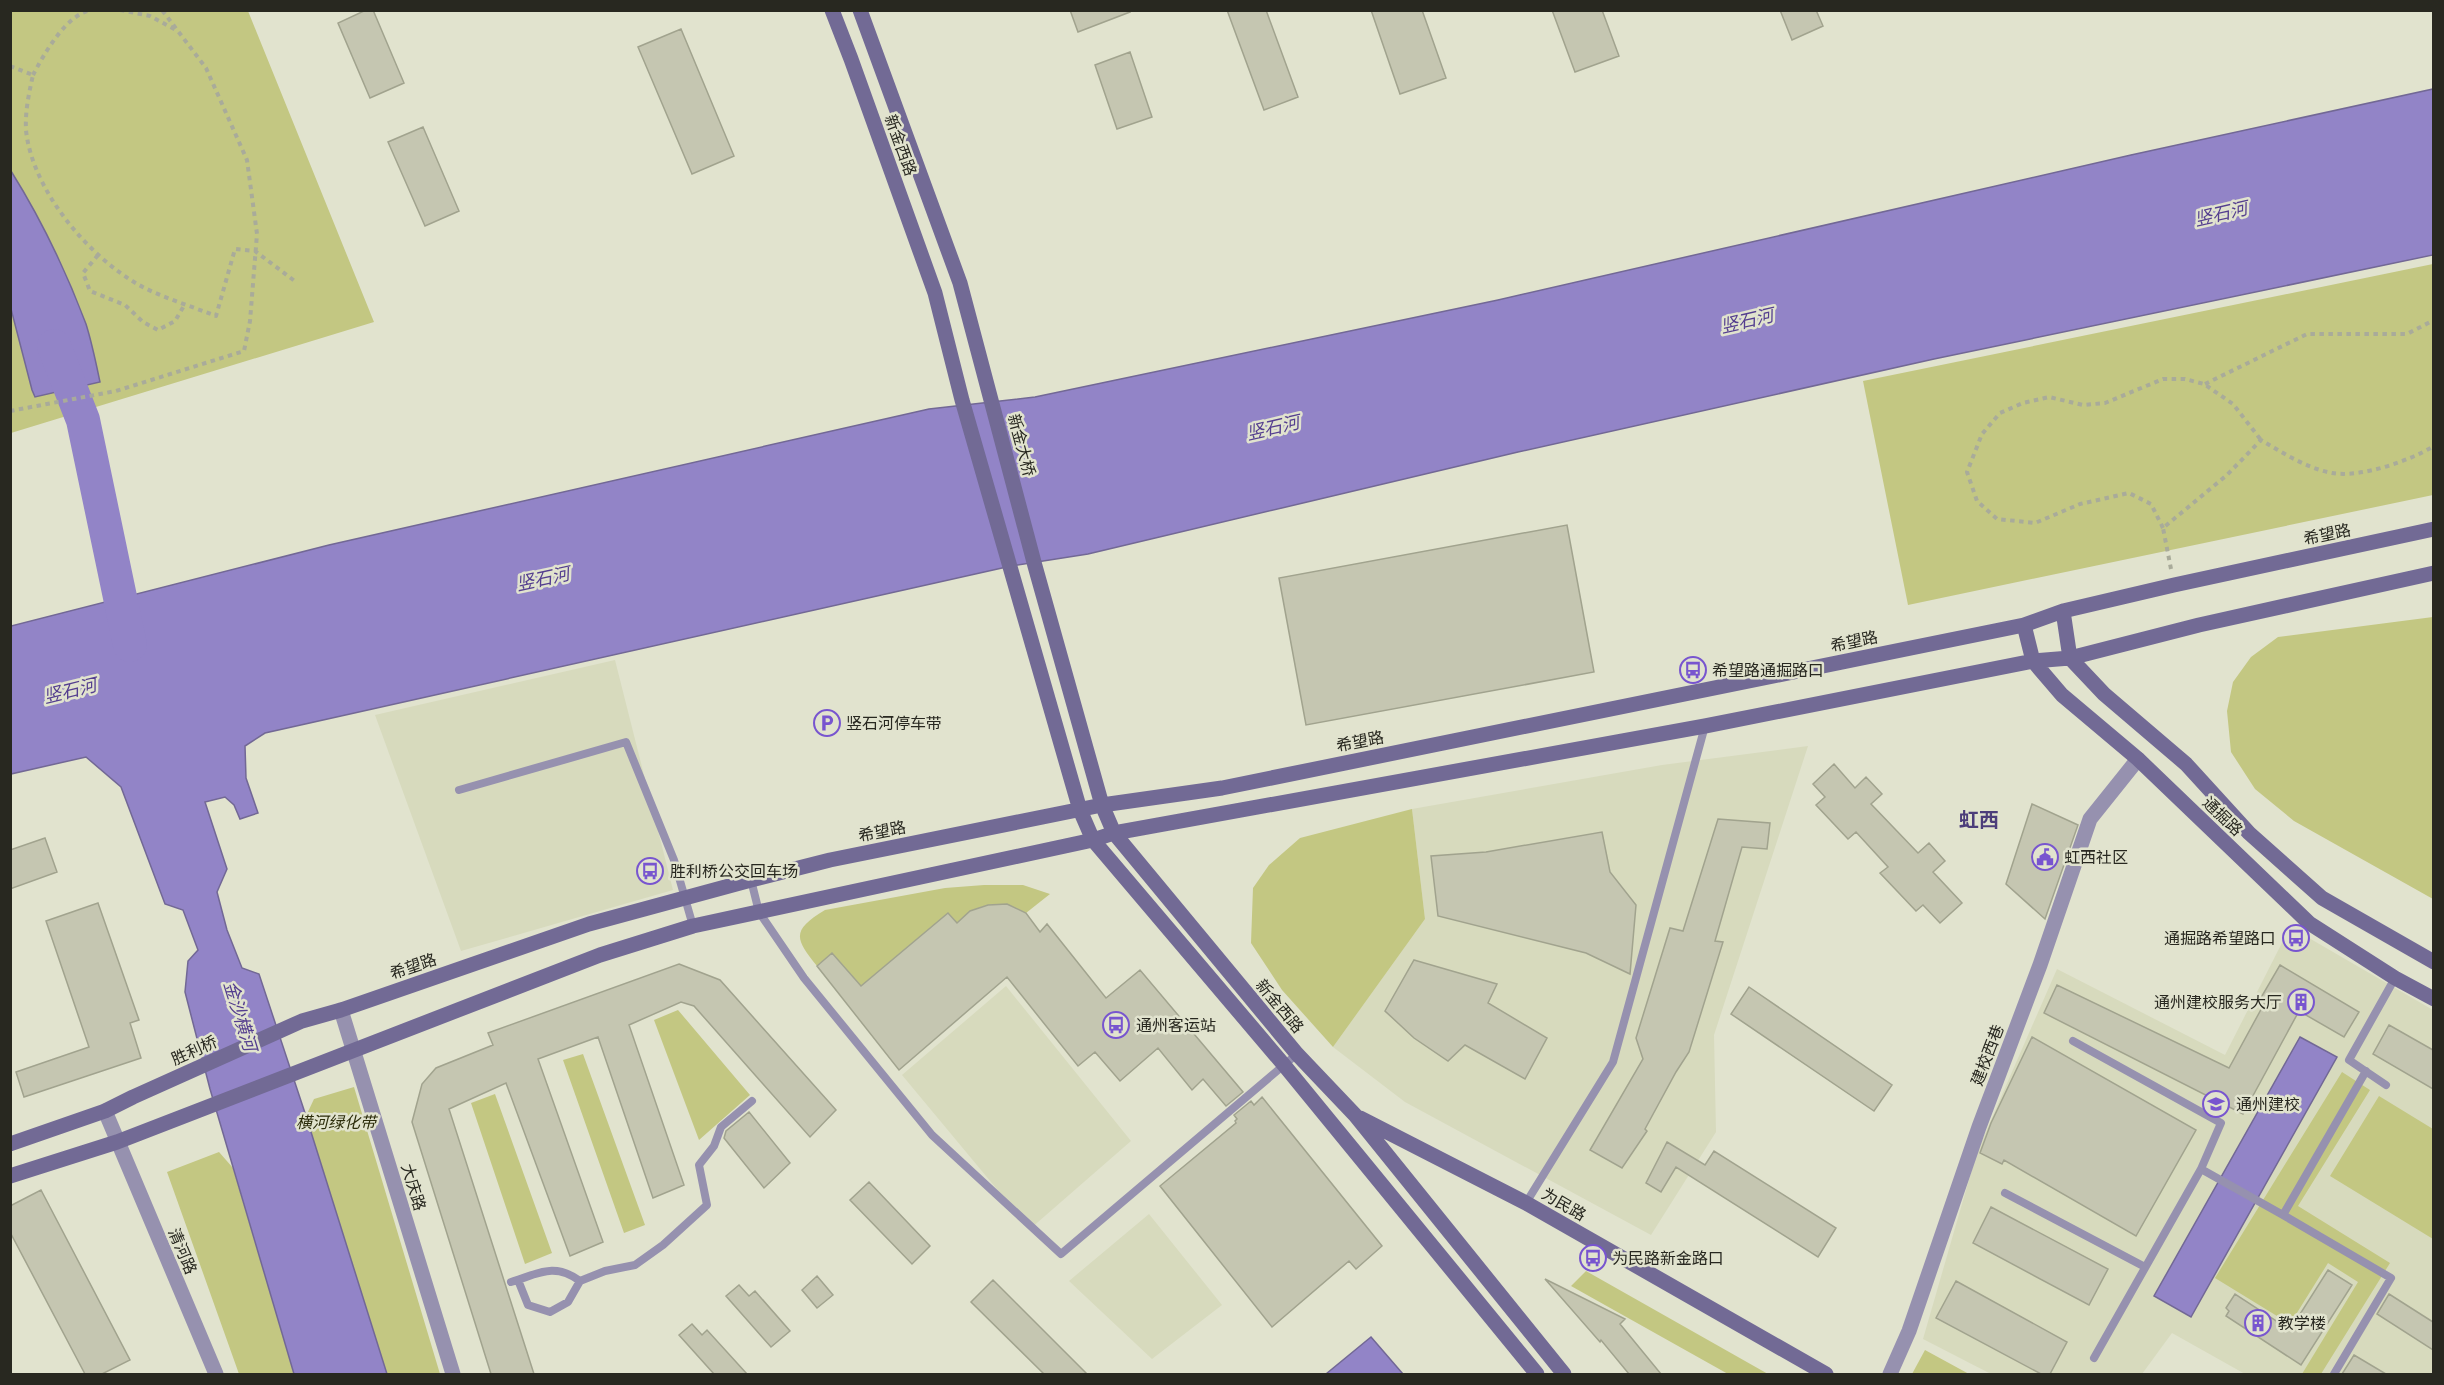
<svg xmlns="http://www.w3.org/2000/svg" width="2444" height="1385" font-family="'Noto Serif','Noto Sans SC',serif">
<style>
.built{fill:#d7dabd}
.green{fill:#c3c782}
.water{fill:#9284c7;stroke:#726895;stroke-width:1.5}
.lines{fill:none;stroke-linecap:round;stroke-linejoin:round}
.river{stroke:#9284c7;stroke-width:34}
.building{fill:#c5c6b1;stroke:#a1a38e;stroke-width:1.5}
.path{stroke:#a9ab9a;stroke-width:4;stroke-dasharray:4.5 4.5;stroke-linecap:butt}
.lane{stroke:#9691af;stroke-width:8}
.street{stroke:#9691af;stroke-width:15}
.secondary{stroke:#726a95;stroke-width:15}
.labels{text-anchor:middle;stroke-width:5;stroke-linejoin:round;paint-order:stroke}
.street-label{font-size:16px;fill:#282820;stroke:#e1e3ce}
.poi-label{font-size:16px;fill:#282820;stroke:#e1e3ce;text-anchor:start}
.park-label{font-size:16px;font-style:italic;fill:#2c2d0b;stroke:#e1e3ce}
.water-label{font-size:18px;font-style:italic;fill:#543e8f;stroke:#e1e3ce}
.quarter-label{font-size:20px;font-weight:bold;fill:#4c3d7a;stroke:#e1e3ce}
</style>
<rect width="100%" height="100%" fill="#e1e3ce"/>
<path class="built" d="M615,660L673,890L461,951L375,715Z
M1808,746L1714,1035L1716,1132L1651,1235L1405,1102L1333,1047L1425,919L1412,809L1662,765Z
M2290,927L2433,1010V1374H2245L2172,1333L2142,1374H1991L1923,1339L1977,1152L2057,969L2225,1055Z
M1006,986L1131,1141L1030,1229L902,1075Z
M1149,1214L1222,1305L1152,1359L1069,1281Z"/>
<path class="green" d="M11,11H248L374,322L11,433Z
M2433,264V495L1908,605L1863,381Z
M2433,617H2434L2433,899L2294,821L2255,789L2231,752L2227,711L2233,682L2251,657L2278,637Z
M1412,809L1425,919L1333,1047L1282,990L1251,943L1253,888L1269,865L1300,838Z
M984,885H1023L1050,894L1026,913C998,900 981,901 957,923L948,913L861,986L832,953L817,966C794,938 792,930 825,910L945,888Z
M678,1010L750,1095L699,1140L654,1020Z
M583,1054L645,1225L624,1233L563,1060Z
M2342,1072L2370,1090L2298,1206L2390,1263L2321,1374H2302L2358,1282L2328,1263L2290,1324L2215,1278Z
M354,1087L440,1374H387L306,1116L314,1099Z
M495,1094L552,1253L525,1264L471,1103Z
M2379,1096L2433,1129V1239L2330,1176Z
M219,1152L233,1168L294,1374H239L167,1172Z
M1586,1271L1768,1374H1728L1571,1286Z
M1925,1350L1969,1374H1912Z"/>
<path class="water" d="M2433,89V255L1934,359L1518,452L1088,554L1011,566L265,733L245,746L246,778L258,813L240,819L234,805L225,797L205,802L227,869L217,892L227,930L242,968L259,974L306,1116L387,1374H294L210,1089L185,992L188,961L198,950L183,910L165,904L121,787L86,757L11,774V626L329,545L929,409L1035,397L1498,300L2131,155Z
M11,171C41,219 66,271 86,324C92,343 96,363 100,382L35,397L32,390L11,309Z
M2300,1037L2337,1057L2191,1317L2154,1296Z
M1371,1337L1403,1374H1326Z"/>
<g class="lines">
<path class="river" d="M54,346L83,420L130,645"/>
</g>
<path class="building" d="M366,10H373L404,83L370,98L338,23Z
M1070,10H1129L1130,12L1078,32Z
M1227,10H1266L1298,97L1264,110Z
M1371,10H1422L1446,78L1400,94Z
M1552,10H1602L1619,56L1575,72Z
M1780,10H1816L1823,26L1792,40Z
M681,29L734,156L692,174L638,47Z
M1130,52L1152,117L1117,129L1095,65Z
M423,127L459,211L425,226L388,142Z
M1567,525L1594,672L1306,725L1279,578Z
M1834,764L1855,788L1866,777L1882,794L1871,804L1918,853L1929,843L1945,861L1933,872L1962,903L1940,923L1923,905L1916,911L1880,873L1888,867L1856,832L1848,839L1816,805L1825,797L1813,784Z
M2032,804L2078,825L2045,919L2006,884Z
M1718,819L1770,823L1767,849L1742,847L1715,941L1723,942L1689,1052L1676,1072L1645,1129L1647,1131L1622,1168L1590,1150L1643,1059L1636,1038L1670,928L1683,931Z
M1602,832L1610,872L1636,905L1630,974L1586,953L1438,916L1431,856L1486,852Z
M45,838L57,872L10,889V850Z
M98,903L139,1020L130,1023L141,1058L24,1097L16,1072L89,1047L46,921Z
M1007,904L1026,913L1040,932L1047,924L1106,998L1140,970L1243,1092L1226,1106L1203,1079L1192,1090L1158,1048L1120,1081L1095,1052L1078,1066L1007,977L899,1070L817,966L832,953L861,986L948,913L957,923L970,911L988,905Z
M1414,960L1497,984L1488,1003L1547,1038L1525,1079L1465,1045L1448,1061L1414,1038L1385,1011Z
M679,964L720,980L836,1110L810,1137L694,1006L681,1002L629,1025L684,1185L653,1198L598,1037L538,1059L603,1242L570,1256L506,1083L449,1109L534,1374H491L412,1122L422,1084L436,1068L493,1045L488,1033Z
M2280,965L2359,1012L2344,1037L2299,1011L2243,1114L2044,1013L2057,985L2229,1068L2264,1004L2259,1001Z
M1749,987L1892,1085L1874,1111L1731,1014Z
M2389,1025L2433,1050V1089L2373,1054Z
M2032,1037L2196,1130L2136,1236L2004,1160L2002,1164L1980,1153L1991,1123Z
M1262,1097L1382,1246L1356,1269L1349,1261L1272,1327L1160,1186L1236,1123L1235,1121L1237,1119L1234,1115L1251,1101L1254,1105Z
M749,1112L790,1163L764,1188L724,1138L726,1131Z
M1667,1142L1705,1165L1714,1151L1836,1228L1818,1257L1676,1167L1661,1192L1646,1183Z
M869,1182L930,1246L912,1264L850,1200Z
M41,1190L130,1360L102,1374H85L10,1232V1206Z
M1991,1207L2108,1269L2089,1305L1973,1243Z
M2328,1270L2352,1285L2301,1365L2226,1316L2229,1311L2226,1308L2235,1294L2290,1330Z
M817,1276L833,1295L817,1308L802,1290Z
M1545,1279L1625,1319L1620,1324L1661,1374H1629L1601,1340L1600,1342Z
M993,1280L1087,1374H1044L971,1302Z
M1956,1281L2067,1342L2050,1374H2041L1936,1318Z
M739,1285L749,1296L755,1291L790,1331L771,1347L726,1296Z
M2389,1294L2433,1322V1350L2377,1314Z
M692,1324L702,1335L707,1330L747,1374H714L679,1335Z
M2354,1355L2386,1374H2342Z"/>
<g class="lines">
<path class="path" d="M120,10L150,16L176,30
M10,66L33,75C29,93 25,111 26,130C32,190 88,256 139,285C163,298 191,306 216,316L235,249L255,251L296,282
M33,75C44,54 67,13 92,10
M98,255L83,273L90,291L125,305L143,322L158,330L175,321L185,304
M2205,384L2307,334H2407L2434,320
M10,411L116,391L244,351L250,321L257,234L247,160L206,68L162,10
M2163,528L2151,504L2129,493L2080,504L2035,523L1997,519L1977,501L1967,472L1982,434L2000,413L2023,403L2049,397L2083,405L2105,403L2163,379H2185L2204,384L2233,404L2261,440
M2171,569L2163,528L2227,475L2261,440C2283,453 2306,468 2332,473C2361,478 2409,461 2434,446"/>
<path class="lane" d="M459,790L626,742L674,860L693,926
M751,880L759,912L804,978L932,1135L1061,1254L1297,1054
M2073,1041L2221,1123L2201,1169L2283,1215L2366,1071
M2386,1085L2349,1060L2395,978
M2005,1193L2145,1267
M1526,1203L1613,1062L1705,726
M2283,1215L2391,1278L2334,1374
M518,1280L528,1305L550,1312L568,1302L580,1281
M511,1282C538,1274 554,1262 580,1281L605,1271L635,1265L663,1245L707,1205L699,1165L714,1146L721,1127L752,1101
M2094,1358L2201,1169"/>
<path class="street" d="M341,1010L453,1374
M105,1111L216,1374
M1890,1374L1909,1331L1979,1127L2040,965L2090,819L2138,759"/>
<path class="secondary" d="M832,10L851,59L935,293L962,400L1080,810L1093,840L1284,1065L1537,1374
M860,10L960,283L1035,566L1102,805L1114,833L1297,1054L1355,1115L1564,1374
M2063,611L2070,658L2104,694L2186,764L2249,833L2322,898L2434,962
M2024,625L2033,661L2062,695L2138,759L2309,923L2395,978L2434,999
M1360,1118L1526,1203L1826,1374
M10,1144L105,1111L133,1097L302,1021L341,1010L589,924L751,880L830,860L1102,805L1222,788L2024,625L2063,611L2174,585L2434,529
M10,1176L117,1142L600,955L693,926L1093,840L1114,833L1705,726L2033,661L2070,658L2199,625L2434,573"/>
</g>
<defs>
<symbol id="bus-ring" viewBox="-11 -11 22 22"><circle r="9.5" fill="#e1e3ce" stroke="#7855cf" stroke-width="1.5"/><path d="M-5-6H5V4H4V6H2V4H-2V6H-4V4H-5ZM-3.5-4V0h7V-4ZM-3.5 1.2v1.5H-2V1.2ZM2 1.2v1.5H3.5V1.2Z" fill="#7855cf"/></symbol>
<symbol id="parking-ring" viewBox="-11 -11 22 22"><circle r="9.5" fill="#e1e3ce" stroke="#7855cf" stroke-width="1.5"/><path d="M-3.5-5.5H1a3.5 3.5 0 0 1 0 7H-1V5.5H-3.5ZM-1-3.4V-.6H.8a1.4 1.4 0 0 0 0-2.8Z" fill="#7855cf"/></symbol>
<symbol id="civic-ring" viewBox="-11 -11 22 22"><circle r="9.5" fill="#e1e3ce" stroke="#7855cf" stroke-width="1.5"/><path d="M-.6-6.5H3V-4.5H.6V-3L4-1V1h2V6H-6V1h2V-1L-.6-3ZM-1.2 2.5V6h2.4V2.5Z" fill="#7855cf"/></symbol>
<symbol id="building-ring" viewBox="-11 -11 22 22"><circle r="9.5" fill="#e1e3ce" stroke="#7855cf" stroke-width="1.5"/><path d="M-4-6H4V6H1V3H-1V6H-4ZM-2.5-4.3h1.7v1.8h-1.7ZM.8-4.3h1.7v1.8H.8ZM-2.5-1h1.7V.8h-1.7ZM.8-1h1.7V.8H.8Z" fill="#7855cf"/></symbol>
<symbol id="school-ring" viewBox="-11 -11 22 22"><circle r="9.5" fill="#e1e3ce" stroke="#7855cf" stroke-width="1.5"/><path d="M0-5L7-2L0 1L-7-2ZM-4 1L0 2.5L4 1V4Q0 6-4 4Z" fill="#7855cf"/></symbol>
</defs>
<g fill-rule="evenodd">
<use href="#bus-ring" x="1678" y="655" width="30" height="30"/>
<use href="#parking-ring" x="812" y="708" width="30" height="30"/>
<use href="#civic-ring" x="2030" y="842" width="30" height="30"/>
<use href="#bus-ring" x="635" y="856" width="30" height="30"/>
<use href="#bus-ring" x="2281" y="923" width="30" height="30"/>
<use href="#building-ring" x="2286" y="987" width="30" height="30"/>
<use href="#bus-ring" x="1101" y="1010" width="30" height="30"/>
<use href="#school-ring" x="2201" y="1089" width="30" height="30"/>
<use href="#bus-ring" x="1578" y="1243" width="30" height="30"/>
<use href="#building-ring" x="2243" y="1308" width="30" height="30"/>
</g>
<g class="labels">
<g class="street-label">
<text transform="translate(901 145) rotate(70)" y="6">新金西路</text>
<text transform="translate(1022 445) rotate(75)" y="6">新金大桥</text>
<text transform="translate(2327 534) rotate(-12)" y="6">希望路</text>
<text transform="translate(1854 641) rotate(-12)" y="6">希望路</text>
<text transform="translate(1360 741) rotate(-11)" y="6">希望路</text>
<text transform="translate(2223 816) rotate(44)" y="6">通掘路</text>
<text transform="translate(882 831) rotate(-11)" y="6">希望路</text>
<text transform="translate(413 966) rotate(-19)" y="6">希望路</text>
<text transform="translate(1280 1006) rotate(50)" y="6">新金西路</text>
<text transform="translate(194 1050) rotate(-24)" y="6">胜利桥</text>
<text transform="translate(1987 1055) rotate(-69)" y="6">建校西巷</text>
<text transform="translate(414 1187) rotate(73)" y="6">大庆路</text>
<text transform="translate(1564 1204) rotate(30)" y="6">为民路</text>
<text transform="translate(183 1251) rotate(67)" y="6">清河路</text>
</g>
<g class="poi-label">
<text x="1712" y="676">希望路通掘路口</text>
<text x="846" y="729">竖石河停车带</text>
<text x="2064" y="863">虹西社区</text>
<text x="670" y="877">胜利桥公交回车场</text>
<text x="2276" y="944" text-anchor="end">通掘路希望路口</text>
<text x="2282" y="1008" text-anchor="end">通州建校服务大厅</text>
<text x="1136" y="1031">通州客运站</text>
<text x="2236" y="1110">通州建校</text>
<text x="1612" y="1264">为民路新金路口</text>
<text x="2278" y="1329">教学楼</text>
</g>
<g class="park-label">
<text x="336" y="1128">横河绿化带</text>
</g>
<g class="water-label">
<text transform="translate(2221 214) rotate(-13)" y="6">竖石河</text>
<text transform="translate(1747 321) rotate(-13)" y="6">竖石河</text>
<text transform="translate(1273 428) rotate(-13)" y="6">竖石河</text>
<text transform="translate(543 579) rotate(-12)" y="6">竖石河</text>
<text transform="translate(70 691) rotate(-14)" y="6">竖石河</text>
<text transform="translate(240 1016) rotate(73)" y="6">金沙横河</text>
</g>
<g class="quarter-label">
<text x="1979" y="827">虹西</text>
</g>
</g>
<rect width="2444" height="1385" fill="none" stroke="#282820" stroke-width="24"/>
</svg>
